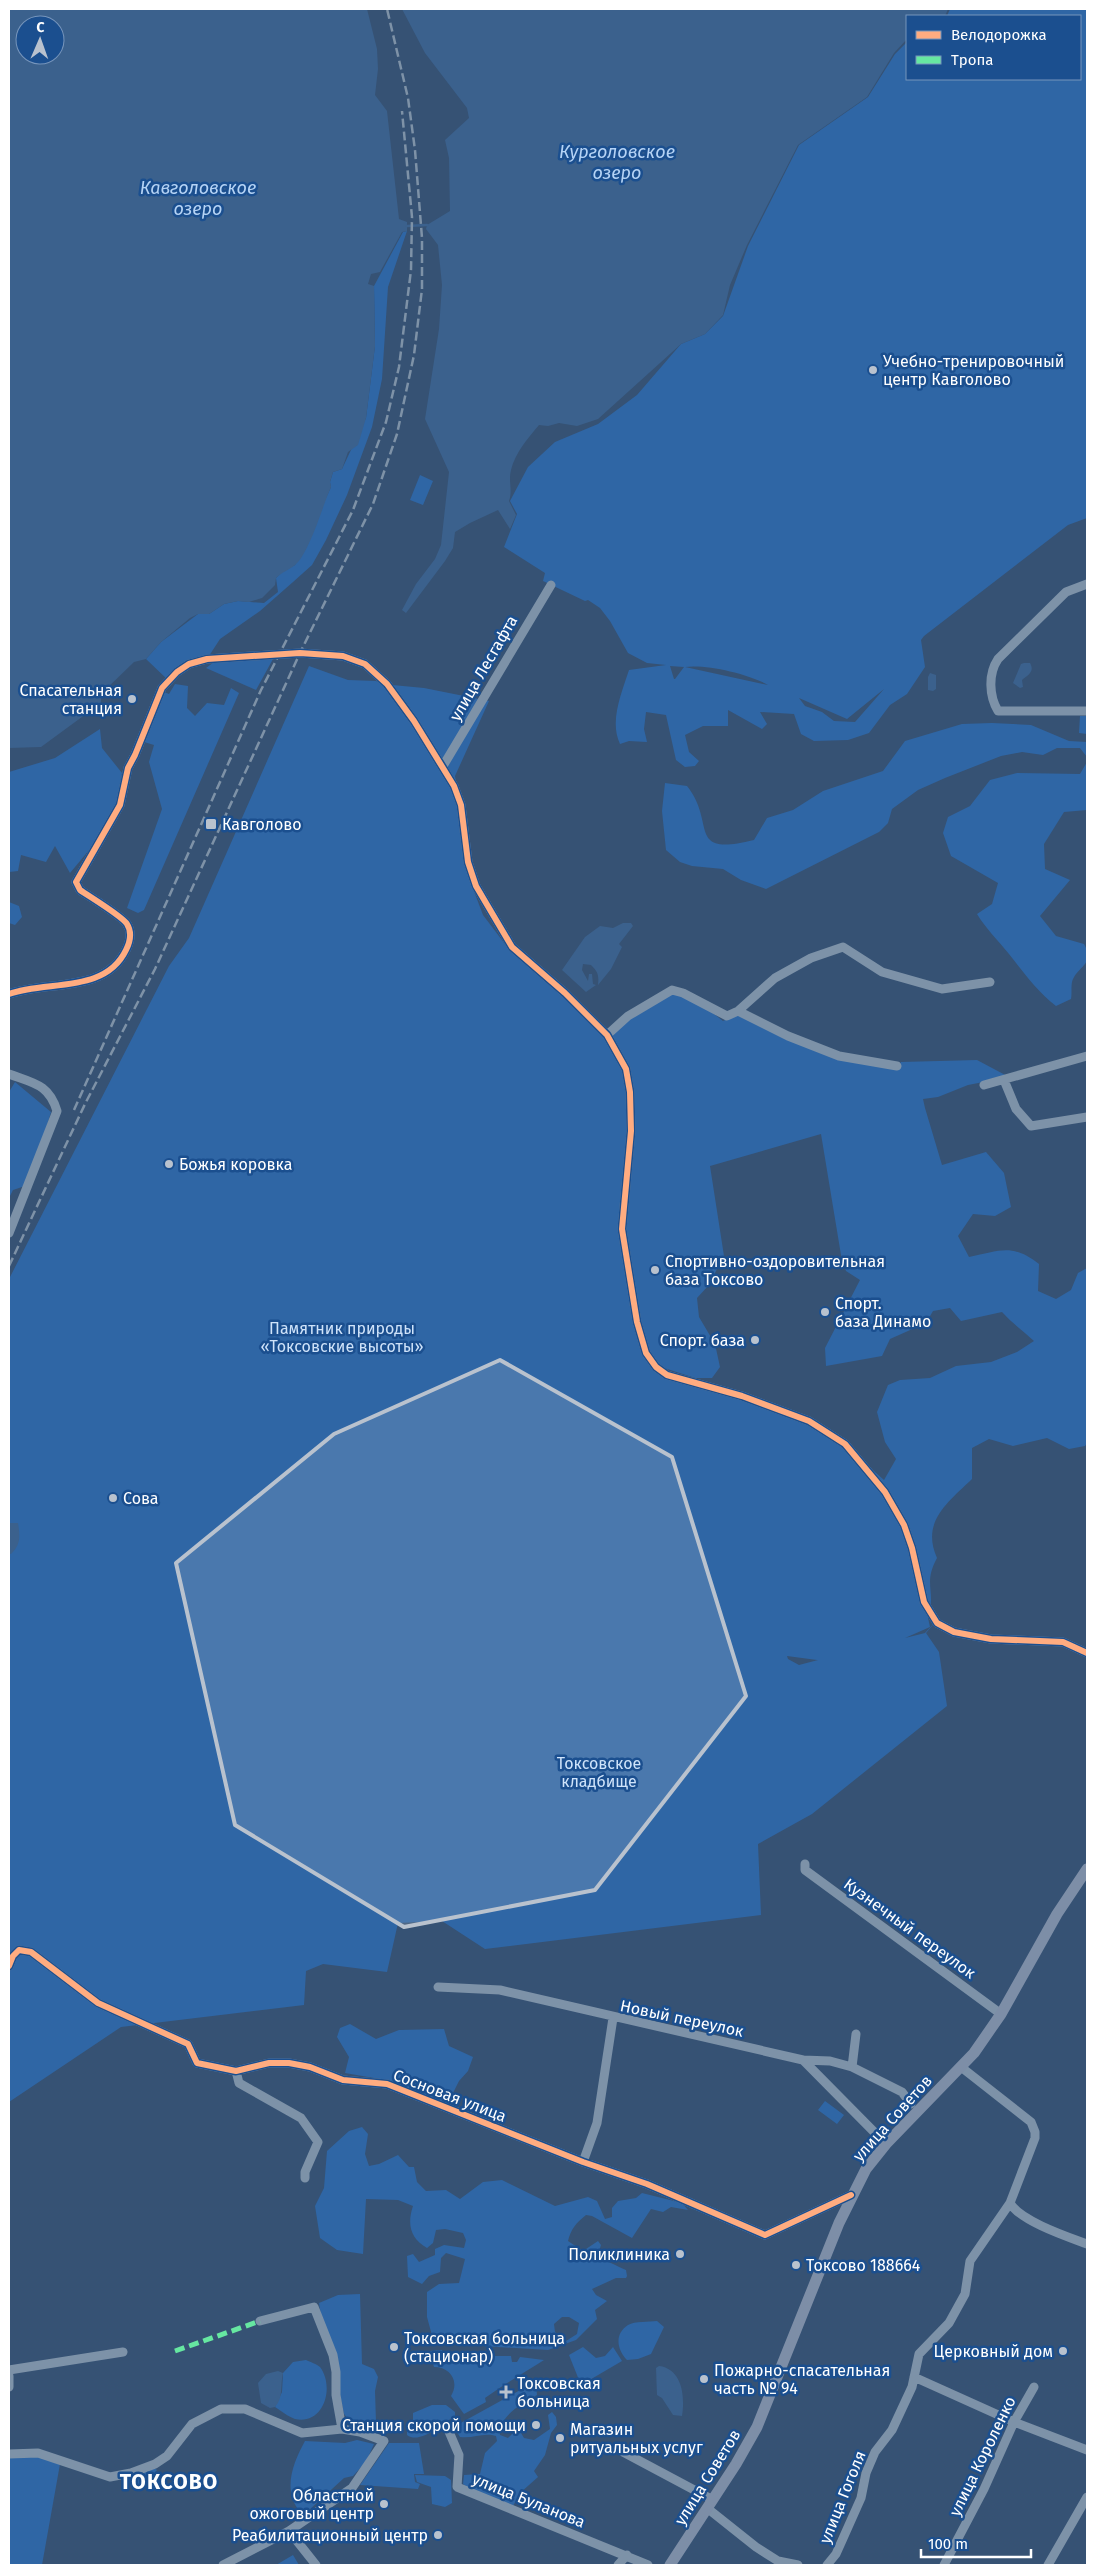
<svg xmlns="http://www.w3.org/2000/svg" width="1096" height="2574" font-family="'Fira Sans',sans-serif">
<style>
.green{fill:#2f66a5;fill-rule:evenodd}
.water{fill:#3b618d;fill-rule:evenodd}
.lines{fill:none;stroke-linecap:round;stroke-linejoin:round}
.stream{stroke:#3b618d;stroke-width:2.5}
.minor{stroke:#7d92a8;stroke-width:9}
.major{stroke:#7d8ea7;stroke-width:11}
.rail{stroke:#7e92a7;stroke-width:2.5;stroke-dasharray:9 4;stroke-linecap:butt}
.quiet{stroke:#66e7a1;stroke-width:5;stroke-dasharray:10 5;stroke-linecap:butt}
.cycleway-casing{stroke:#1b4f8f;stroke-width:9}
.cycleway{stroke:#ffac80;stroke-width:6}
.marked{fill:#b9c2ce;fill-opacity:0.2;stroke:#b9c2ce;stroke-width:4;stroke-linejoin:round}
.poi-dot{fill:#b9c2ce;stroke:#1b4f8f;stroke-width:2}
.labels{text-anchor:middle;stroke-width:5;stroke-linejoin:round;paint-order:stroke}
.poi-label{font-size:16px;fill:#fff;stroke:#1b4f8f;text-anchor:start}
.street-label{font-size:16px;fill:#fff;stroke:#1b4f8f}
.park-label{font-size:16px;fill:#cfe3fa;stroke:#1b4f8f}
.water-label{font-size:18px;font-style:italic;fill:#b5d3f5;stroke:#1b4f8f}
.district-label{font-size:21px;font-weight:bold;letter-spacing:1px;fill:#fff;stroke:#1b4f8f}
</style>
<rect width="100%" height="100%" fill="#365274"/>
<path class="green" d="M950,9H1087V518L1068,525L924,636L921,640L925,667L907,694L890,705L869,733L848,740L814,741L801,734L794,714L760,712L767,724L762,729L728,710V726H703L685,735L689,752L699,761L695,766L685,767L676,760L666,715L646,712L644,729L647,742L629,741L620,744C609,721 622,692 629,670L666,665L647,663L628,653L610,621L600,608L588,600L585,601L543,581L545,573L504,547L517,514L510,501L528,467L555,442L598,424L637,395L681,344L705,334L723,316L748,246L799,145L868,97L895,54L907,42V79H1080V16H947ZM670,666L684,667L675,679H674ZM685,667C706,664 749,674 768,685ZM884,689L855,722L834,721L822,712L805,706L799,698L847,719Z
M407,231L388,287L382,379L372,427L347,495L326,540L312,565L293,582L260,611L220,639L207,659L189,664L169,681L146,659L161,642L198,614H209L224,604L238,601L264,603L278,592L276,578L283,571L295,565L331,487L330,482L333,472L342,469L366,418L375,346L374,286L403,232Z
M420,475L433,481L423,505L410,500Z
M273,659L256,690L206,668L214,662Z
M309,666L348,680L376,681L382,684L424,688L489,701L455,776L472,886L483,915L511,952L537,969L605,1038L629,1018L673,992L704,1006L723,1021L738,1014L788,1039L898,1067L901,1062L977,1060L1009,1077L968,1085L938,1097L923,1099L925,1108L942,1165L986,1152L1004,1173L1011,1207L995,1216L973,1214L958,1236L969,1257C1000,1251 1012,1243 1039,1264L1038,1291L1056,1299L1071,1290L1078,1273L1087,1268V1443L1085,1446L1069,1449L1047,1438L1013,1446L989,1439L972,1448V1479C947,1503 921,1522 937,1558C924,1582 934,1588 930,1611L937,1620L926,1633L939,1652L947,1706L812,1814L758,1844L761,1915L485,1949L442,1921L398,1923L387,1972L323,1964L306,1971L304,2005L121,2027L9,2102V1279L169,966L189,938ZM821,1134L842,1261L846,1271L860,1280L825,1348L826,1366L882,1356L890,1339L926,1323L933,1311L950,1308L961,1321L1002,1312C1012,1323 1023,1331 1034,1341L1017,1352L991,1362L956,1366L930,1378L900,1380L888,1385L877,1412L885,1442L896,1459L884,1480L827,1429L758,1404L664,1378L658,1366L695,1378H712L720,1367L715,1344L699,1317L697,1298L708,1286L724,1256L710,1166ZM921,1585L930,1611L937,1620L925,1633L905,1638L930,1627ZM787,1656L817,1660H818L799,1665L788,1659Z
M175,684L188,686L187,708L195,716L207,703L224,705L231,688L239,693L144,910L138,913L127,908L162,809L149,762L154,745L144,742L164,692L169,694Z
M1080,716H1087V734L1079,733Z
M992,723L1031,725L1069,741L1087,742V757L1080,748H1057L1043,755L1022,752L1001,756L945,778L918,790L892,809L888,823L879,832L766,889L741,880L723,869L692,866L680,862L666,850L662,811L665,783L687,786C717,823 685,857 754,840L767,818L793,810L823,791L883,771L905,741L962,724Z
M100,729L102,748L122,773L117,805L90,849L70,873L55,846L46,862L21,855L18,871L9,872V772L55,758Z
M1087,762V810L1064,812L1044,844L1045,869L1070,880L1040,916L1056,936L1084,944C1096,965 1077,966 1072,982C1071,987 1072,994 1071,999L1056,1006C1037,991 1024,973 1009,954C998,940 986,929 977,914L992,904L998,883L951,856L943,833L948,817L970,806L990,780L1017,773L1080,774Z
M9,902L19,906L22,917L15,925L9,923Z
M15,1082L51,1112L34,1170L25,1186L13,1190L9,1198V1092Z
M350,2024L376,2039L399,2030L444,2029L449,2046L473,2057L468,2071L459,2081L447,2105L391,2081L345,2073L349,2057L337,2037L340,2028Z
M825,2101L844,2115L837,2124L818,2110Z
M362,2127L368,2134L365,2154L369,2166L379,2164L398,2155L409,2167H414L417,2182L426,2191L446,2190L460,2199L483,2182L502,2180L555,2206L588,2197L597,2201L605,2219L612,2217V2208L618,2201L636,2198L642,2193L682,2203L688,2210L671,2207L663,2212L651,2209L632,2238L592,2216L586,2215C576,2223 571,2229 568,2241L583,2251L598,2241L601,2245L598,2255C604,2260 617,2266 626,2270L627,2276L626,2278H616L592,2289L596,2295L607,2301L595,2310L597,2319L576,2340L548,2350L434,2343L427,2317V2292L439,2284L459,2283L465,2259L446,2253L441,2258L440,2272L429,2276L422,2284L408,2277L407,2256L413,2254L419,2262L435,2255V2249L444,2245L464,2248L466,2240L463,2233L445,2229L436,2230L433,2243L427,2248C410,2238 407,2224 413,2206L398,2200L366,2199L363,2254L337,2250L320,2238L315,2206L324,2188L327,2151L349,2131ZM562,2317H569L579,2323L577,2334L566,2341L555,2332L554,2324Z
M360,2294L362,2364L374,2369L378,2377L375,2391L376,2422L366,2423L362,2427L352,2424L344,2414L340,2395L338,2359L334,2347L323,2329L319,2303L338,2295Z
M657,2321L664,2327L651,2354L638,2359L627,2360C617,2350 614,2334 628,2325C635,2321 649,2322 657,2321Z
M583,2347L596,2358L605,2356L613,2347L622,2361L581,2385L569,2355Z
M442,2350V2353L476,2354L489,2358L495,2356H511L512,2362H517L520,2357L544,2360C524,2373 504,2384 485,2398L486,2402L464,2414L451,2396C460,2381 450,2367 434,2367L429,2351Z
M306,2360C310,2362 317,2364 320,2367C335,2387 324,2425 295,2419C289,2417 281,2411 275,2407L282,2392L283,2373L293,2362Z
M533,2383L536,2384L537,2395C523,2403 498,2416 500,2435L508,2438L518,2428L524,2438L534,2440L550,2429L548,2415L552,2412L556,2417L557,2425L551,2433L545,2455L534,2471L538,2477L520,2493L513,2506L472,2490L463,2484L464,2475L480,2474L485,2453L497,2441L496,2436C483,2432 473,2439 460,2437L455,2429L457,2425Z
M432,2405H446L455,2412V2416C444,2423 420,2445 407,2435V2427L413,2420V2413Z
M357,2440L374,2444L366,2462L353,2476L344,2478L308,2511L300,2512C282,2490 293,2463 305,2441L345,2443Z
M389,2443H419L424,2474H414L415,2482L420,2484L418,2489L360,2485Z
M9,2451L38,2455L60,2464L42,2565H9Z
M154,2468L157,2470L144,2487L124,2481L125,2478L133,2477Z
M415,2475L445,2476L451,2480L452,2503L445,2507L432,2504L431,2487L417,2482Z
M293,2555L299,2565H276Z"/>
<path class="water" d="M9,9H367L377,49L378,69L375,95L387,111L399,219L407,222V231L402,232L380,272L371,274L368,284L374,286L375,346L366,418L358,445L348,452L342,469L333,472L330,482L331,487C323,505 309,554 295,565C289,570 282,572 276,578L275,585L262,598L249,602L238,601L224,604L209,614H198L190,618L161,642L146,659L134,662L101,694V703L41,747L9,748ZM25,25H55V55H25Z
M402,9H948L945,16H907V39L894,53L867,97L798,145L747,245L730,285L723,315L705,334L681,344L598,419L577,426L559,423L548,426L539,425C528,438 515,453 511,470C508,481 513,490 509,501L516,515L510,529L498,510L470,523L455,532L453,548L445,561L406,613L402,610L416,584L435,559L441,545L449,472L425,419L439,329L442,285L438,245L426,229L427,225L450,211L449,158L445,140L469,118L467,108L425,53Z
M1024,663H1030C1035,672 1028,675 1022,680L1023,687L1020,688L1013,683L1021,664Z
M930,673L936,675V689L933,691L928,690V677Z
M623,923H631L633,926L619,944L622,947L611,969L598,985C599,975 598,972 591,965L583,964L582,970L588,981L589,974H592L593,984L596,985L586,992L562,970L585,937L600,926L613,928Z
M9,1523H18C20,1536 21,1545 11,1554H9Z
M659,2366C683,2369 685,2398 682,2416L673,2415L662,2398L657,2395L656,2368Z
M278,2371L283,2373C280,2385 284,2397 275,2407L270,2408L261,2403L258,2383L266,2374Z"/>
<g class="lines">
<path class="stream" d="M407,226L427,225"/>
<path class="minor" d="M1087,584L1066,592L998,659C988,674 989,696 998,711H1087
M443,766L551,585
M9,994C47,980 105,994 126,950C130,942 132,932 127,924C122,916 90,897 80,890L76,882L120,805L128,768L135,755L162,688L177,672L189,664L207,659L300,653L343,656L365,664L387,684L414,721L454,786L461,805L468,862L476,886L512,947L565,993L607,1035L626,1069L630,1092L631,1131L622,1229L637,1322L646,1353L656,1367L667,1375L742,1396L809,1421L845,1444L885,1492L904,1525L912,1548L924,1602L937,1623L954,1632L991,1639L1063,1642L1087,1653
M607,1035L628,1016L672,990L683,993L727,1016L738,1011
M897,1066L839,1056L788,1036L738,1011L775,978L811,958L843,947L882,972L942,989L990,982
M9,1074C33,1083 49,1084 57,1111L9,1233
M1004,1080L1016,1109L1031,1126L1087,1117
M984,1085L1087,1056
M805,1864V1870L1001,2014
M9,1966L13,1956L19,1950L31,1952L98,2003L188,2044L197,2063L236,2071L269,2063H289L310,2067L343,2080L387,2084L583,2162L647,2184L765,2235L851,2195
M438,1987L500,1990L803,2060L886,2144
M803,2060L830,2061L852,2067L856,2034
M852,2067L902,2092L911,2104
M236,2071L239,2083L301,2118L318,2142L305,2172V2178
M583,2162L597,2123L613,2018
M1010,2203C1020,2221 1068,2237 1087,2244
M9,2370L123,2352
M9,2376V2387
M914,2377L1014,2422L1087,2450
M447,2427L459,2455L457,2487L648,2565
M623,2452L713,2500
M9,2454L38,2453L110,2477L131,2473L155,2464L167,2456L192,2424L221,2409H245L302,2433L342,2429
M707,2508L756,2547L778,2561L798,2565
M289,2531L316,2565
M223,2565L289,2531L352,2488L384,2441L360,2432L342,2429L336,2395V2372L333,2355L314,2307L260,2321
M618,2565L627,2555
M827,2565L836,2554L861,2498L866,2473L875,2452L892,2430L912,2387L919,2354L949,2323L965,2294L970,2261L1010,2203L1035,2138V2132L1031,2122L961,2067
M944,2565L984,2489L1014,2422L1034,2387
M1048,2565L1087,2497"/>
<path class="major" d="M670,2565L736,2464L757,2427L839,2223L866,2169L886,2144L974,2053L1001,2014L1057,1914L1087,1869"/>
<path class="rail" d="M74,1110L261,690L353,510L386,422L399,367L411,270L412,217L402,111
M9,1266L85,1104L155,969L300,653L373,504L397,434L414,355L422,289V238L415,150L408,98L387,9"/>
<path class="quiet" d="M175,2351L260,2321"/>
<defs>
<path id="cycleway" d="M9,994C47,980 105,994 126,950C130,942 132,932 127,924C122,916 90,897 80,890L76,882L120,805L128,768L135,755L162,688L177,672L189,664L207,659L300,653L343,656L365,664L387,684L414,721L454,786L461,805L468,862L476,886L512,947L565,993L607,1035L626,1069L630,1092L631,1131L622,1229L637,1322L646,1353L656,1367L667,1375L742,1396L809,1421L845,1444L885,1492L904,1525L912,1548L924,1602L937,1623L954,1632L991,1639L1063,1642L1087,1653
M9,1966L13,1956L19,1950L31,1952L98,2003L188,2044L197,2063L236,2071L269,2063H289L310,2067L343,2080L387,2084L583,2162L647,2184L765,2235L851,2195"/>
</defs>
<use href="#cycleway" class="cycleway-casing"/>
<use href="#cycleway" class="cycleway"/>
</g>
<path class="marked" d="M500,1360L672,1457L746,1696L595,1890L404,1927L235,1825L176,1563L334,1434Z"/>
<g class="poi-dot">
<circle cx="873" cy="370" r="5"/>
<circle cx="132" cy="699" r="5"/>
<rect x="205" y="818" width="12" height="12" rx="2.5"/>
<circle cx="169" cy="1164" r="5"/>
<circle cx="655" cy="1270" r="5"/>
<circle cx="825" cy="1312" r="5"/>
<circle cx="755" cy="1340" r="5"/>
<circle cx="113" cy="1498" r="5"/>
<circle cx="680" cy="2254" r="5"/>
<circle cx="796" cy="2265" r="5"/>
<circle cx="394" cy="2347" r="5"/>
<circle cx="1063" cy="2351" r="5"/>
<circle cx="704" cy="2379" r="5"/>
<path d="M503.5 2384.5h5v5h5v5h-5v5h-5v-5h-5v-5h5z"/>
<circle cx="536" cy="2425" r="5"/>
<circle cx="560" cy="2438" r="5"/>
<circle cx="384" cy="2504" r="5"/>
<circle cx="438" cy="2535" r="5"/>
</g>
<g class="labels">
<g class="poi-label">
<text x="883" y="367">Учебно-тренировочный<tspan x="883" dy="18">центр Кавголово</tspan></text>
<text x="122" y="696" text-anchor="end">Спасательная<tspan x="122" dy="18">станция</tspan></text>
<text x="222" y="830">Кавголово</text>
<text x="179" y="1170">Божья коровка</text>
<text x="665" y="1267">Спортивно-оздоровительная<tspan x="665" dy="18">база Токсово</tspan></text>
<text x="835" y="1309">Спорт.<tspan x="835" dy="18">база Динамо</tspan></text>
<text x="745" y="1346" text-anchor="end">Спорт. база</text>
<text x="123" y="1504">Сова</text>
<text x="670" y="2260" text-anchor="end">Поликлиника</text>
<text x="806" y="2271">Токсово 188664</text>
<text x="404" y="2344">Токсовская больница<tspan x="404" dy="18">(стационар)</tspan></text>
<text x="1053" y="2357" text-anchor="end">Церковный дом</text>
<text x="714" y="2376">Пожарно-спасательная<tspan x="714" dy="18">часть № 94</tspan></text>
<text x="517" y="2389">Токсовская<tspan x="517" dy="18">больница</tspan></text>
<text x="526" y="2431" text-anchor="end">Станция скорой помощи</text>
<text x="570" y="2435">Магазин<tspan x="570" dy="18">ритуальных услуг</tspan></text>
<text x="374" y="2501" text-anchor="end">Областной<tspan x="374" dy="18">ожоговый центр</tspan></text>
<text x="428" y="2541" text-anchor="end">Реабилитационный центр</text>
</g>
<g class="street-label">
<text transform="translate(483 668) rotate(-60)" y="6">улица Лесгафта</text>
<text transform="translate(910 1928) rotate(36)" y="6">Кузнечный переулок</text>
<text transform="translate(682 2018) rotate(12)" y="6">Новый переулок</text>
<text transform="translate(450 2095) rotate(21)" y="6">Сосновая улица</text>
<text transform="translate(892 2118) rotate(-48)" y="6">улица Советов</text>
<text transform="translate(982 2456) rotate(-64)" y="6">улица Короленко</text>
<text transform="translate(707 2477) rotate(-58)" y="6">улица Советов</text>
<text transform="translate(842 2497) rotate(-68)" y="6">улица Гоголя</text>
<text transform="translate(529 2500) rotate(22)" y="6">улица Буланова</text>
</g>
<g class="park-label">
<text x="342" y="1334">Памятник природы<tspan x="342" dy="18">«Токсовские высоты»</tspan></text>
<text x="599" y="1769">Токсовское<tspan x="599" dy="18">кладбище</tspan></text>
</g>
<g class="water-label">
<text x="617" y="158">Курголовское<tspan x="617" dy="21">озеро</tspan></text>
<text x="198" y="194">Кавголовское<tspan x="198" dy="21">озеро</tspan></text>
</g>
<g class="district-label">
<text x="169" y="2489">ТОКСОВО</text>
</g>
</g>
<rect width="1096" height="2574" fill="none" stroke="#ffffff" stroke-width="20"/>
<rect x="906" y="15" width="175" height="65" fill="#1b4f8f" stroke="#7695bc"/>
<rect x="916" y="31" width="25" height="8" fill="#ffac80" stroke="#7695bc"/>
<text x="951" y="40" font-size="15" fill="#ffffff">Велодорожка</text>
<rect x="916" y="56" width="25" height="8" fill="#66e7a1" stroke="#7695bc"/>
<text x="951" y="65" font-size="15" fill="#ffffff">Тропа</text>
<g transform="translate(40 40) rotate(2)"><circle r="24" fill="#1b4f8f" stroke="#7695bc"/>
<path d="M0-4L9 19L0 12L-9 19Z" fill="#b9c2ce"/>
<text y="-8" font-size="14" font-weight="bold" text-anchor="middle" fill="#ffffff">С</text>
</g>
<path d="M921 2549v8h110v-8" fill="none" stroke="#ffffff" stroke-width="2.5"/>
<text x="928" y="2549" font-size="15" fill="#ffffff" stroke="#1b4f8f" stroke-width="4" paint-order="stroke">100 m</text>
</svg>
